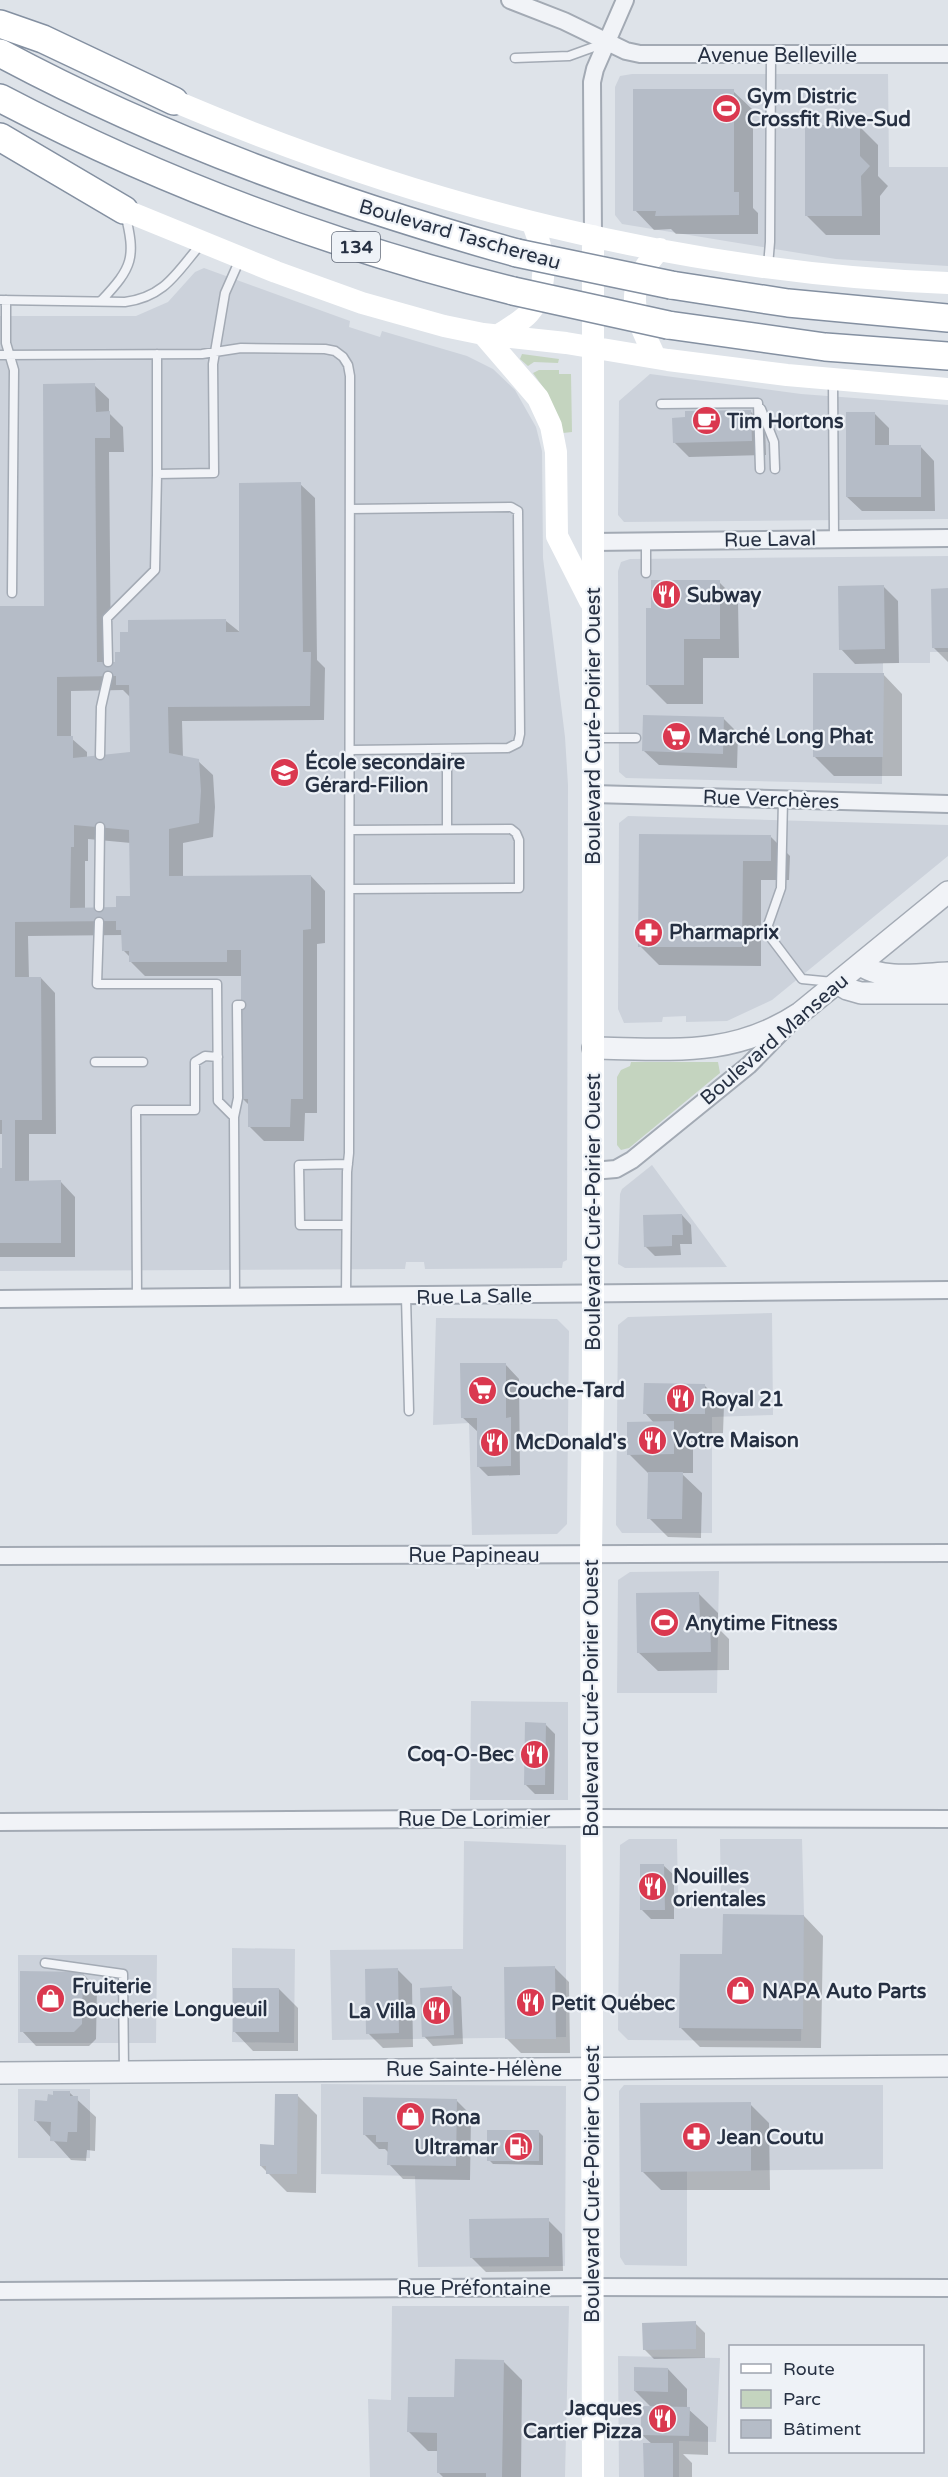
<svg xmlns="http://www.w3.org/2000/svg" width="948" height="2477" font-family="'Varela Round',sans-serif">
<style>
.built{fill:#ccd2db}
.green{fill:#c4d4bf}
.shadow{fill:#0003;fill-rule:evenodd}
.building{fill:#b5bcc7;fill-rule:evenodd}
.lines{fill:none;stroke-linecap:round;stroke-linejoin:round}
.service-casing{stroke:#a3aab4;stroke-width:11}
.minor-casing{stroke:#a3aab4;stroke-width:20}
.tertiary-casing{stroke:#a3aab4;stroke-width:24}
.trunk-casing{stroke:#8490a1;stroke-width:30}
.service{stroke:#f1f3f7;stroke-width:8}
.minor{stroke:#f1f3f7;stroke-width:16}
.tertiary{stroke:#f1f3f7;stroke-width:21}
.secondary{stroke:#fff;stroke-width:22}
.trunk{stroke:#fff;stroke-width:27}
.trunk-bridge-casing{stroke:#8490a1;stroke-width:30;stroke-linecap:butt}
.trunk-bridge{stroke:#fff;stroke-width:27}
.labels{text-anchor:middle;stroke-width:4.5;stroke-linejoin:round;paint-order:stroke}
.shield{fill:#eef2f7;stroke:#626a78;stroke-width:1.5}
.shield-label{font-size:18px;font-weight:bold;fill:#263042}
.street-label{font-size:20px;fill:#263042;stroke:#eef2f7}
.poi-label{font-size:20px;font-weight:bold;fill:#263042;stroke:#eef2f7;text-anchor:start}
</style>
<rect width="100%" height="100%" fill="#dee3e9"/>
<path class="built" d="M632,74H888L889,167H948V266L836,259L622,224L615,215V87L620,76Z
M204,268L350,321L349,327L380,337L382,331L467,356L493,369L515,390L536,427L542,451L543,558L565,737L568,785L567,1260L563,1262L562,1268L425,1269L424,1262H406L405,1269L0,1271V316H136L168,302L195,272Z
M650,374L801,394L948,405V519L624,522L618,515L619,401Z
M948,556V652H930V663H883L882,784L626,778L619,772L618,571L621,562L630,559Z
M628,816L948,825V856L772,1000L727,1021L686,1022V1016L663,1017L662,1022L624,1023L618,1009L619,823Z
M652,1165L727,1267L625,1268L618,1264L620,1194L622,1189Z
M772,1313L773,1415L712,1417V1533H622L616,1525L618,1325L628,1317Z
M436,1318L557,1319L569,1331L567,1524L557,1534L472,1535L469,1423L433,1425Z
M719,1571L717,1693H617L618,1580L630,1572Z
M471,1701L568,1702V1800H470Z
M629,1839H677L678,1899H721L720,1839H802L804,1915L801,2041L628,2040L618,2030L620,1845Z
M464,1841L566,1845V2037L332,2040L330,1950L463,1949Z
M232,1948L295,1949L294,2043L232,2042Z
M18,1955H157L156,2043H18Z
M321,2084L566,2086L565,2266L418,2267L415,2176L321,2174Z
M624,2085H883V2169L687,2171V2266L625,2265L620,2257L619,2091Z
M18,2089H90V2158H18Z
M392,2306H569L565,2477H370L368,2399L391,2400Z
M618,2356L720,2358L716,2442L679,2441V2477H619Z"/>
<path class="green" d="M522,354L559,359L558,363L534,362L528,366L520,359Z
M539,370H559V374H571L572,432L563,433L548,394L533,373Z
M631,1062H718L720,1073L629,1148L621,1150L617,1145V1077L621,1070L630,1066Z"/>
<path class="shadow" d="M733,91L753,110V208L758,213V234H676L671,229L654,230L635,210Z
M859,126L878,145V176L888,186L880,196V235H826L807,216Z
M94,385L109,399V413L123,427L124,452H109L111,663H116L226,621L241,633L300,484L315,498L317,660L325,668L324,720L182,721L183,758L198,761L213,775L215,807L213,837L183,843V877L311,876L325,891V943L317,944V1113H305L304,1141H264L249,1126V1105L243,1099V976H145L131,962V958L123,950V935L28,936L29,979L41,978L55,993L56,1134H29V1182H61L75,1197V1257H0V1170H4V1134H0V607H45ZM123,690L131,698V753L87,758V752L71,738V691ZM88,839L131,843L132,898L117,909H85V861H88Z
M751,412L765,426L766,455L689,457L674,442Z
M874,413L889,428V447L920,446L934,461L935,511H862L847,497Z
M719,582L738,601L739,658H703V704H667L647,684L652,609Z
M884,587L898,601L899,663L855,664L841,649Z
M948,590V662L933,647Z
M883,674L902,694V776H834L814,756Z
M723,718L738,733L737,768L659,765L644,751Z
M771,837L790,856L789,880H761V966L659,965L640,946Z
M682,1215L691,1225L692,1244H680L681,1255L655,1256L645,1246Z
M505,1364L519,1379L520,1475L488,1476L478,1466V1432L462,1417Z
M704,1385L724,1405L723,1433H684L693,1442V1473H681L702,1493L701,1538L668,1537L649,1518L648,1473L629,1454L654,1423L645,1413Z
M699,1594L718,1613V1628L729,1639V1670L658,1671L638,1652Z
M545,1724L555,1734L554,1794H535L525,1784Z
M664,1866L674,1875V1919H651L642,1910Z
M804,1916L823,1936L821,2048L700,2047L680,2027L724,1956Z
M555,1968L569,1982L570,2053H521L506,2038Z
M397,1969L412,1984L413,2047L383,2048L368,2033Z
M82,1973L97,1988L96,2039L89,2046H36L22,2031Z
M451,1988L461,1997L463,2044L433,2046L424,2036Z
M279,1989L298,2008V2051H253L234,2031Z
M70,2093L96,2117L95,2151L87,2150L86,2161L71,2160L36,2121L49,2102Z
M298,2096L317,2115L316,2193L287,2192L261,2166L275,2146Z
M456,2100L471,2115L470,2180L403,2179L389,2164V2153L385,2149H379L364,2134Z
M750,2104L769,2123L770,2190H661L642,2171Z
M538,2131L543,2136V2165L493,2164L489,2160Z
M548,2220L562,2234L563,2271L486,2272L471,2257Z
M695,2323L705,2333V2358L654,2359L644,2349Z
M503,2361L522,2380L521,2477H443L438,2472V2451H428L409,2432L456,2399Z
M668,2369L687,2389V2408L708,2427V2455L683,2454L692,2463V2477H645L652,2444L642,2435L652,2408L635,2391Z"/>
<path class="building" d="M633,89H734V192H739V215L655,216L656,211H633Z
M805,125H860V156L870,166L861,176L862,216H805Z
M95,383L96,412L110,411V438H95L97,662H115V652H120V632H128V620L226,619V632H239V483L301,482L303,652H311L310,706L168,707L169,753L199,759L201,791L199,823L169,829V876L311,875V929L303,930V1099H291L290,1127H248V1099H241V950H227V962H129V951H122L121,930H116V921L15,922V977H41L42,1120H15V1181L61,1180V1243H0V1168H2V1120H0V606H44L43,384ZM116,676V685H129L130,752L73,758V736H57V677ZM74,825L129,830L130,896H116V907L70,908L71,847H74Z
M751,410L752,441L673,443L672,418L685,417V411Z
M846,412H875V445H921V497H846Z
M651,580H720V639H684V685H646V608H651Z
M884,585L885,649L839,650L838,586Z
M948,588V648H932L931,589Z
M813,673H884L883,757H813Z
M643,715L724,717L723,754L642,751Z
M639,834L771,835V861H743L742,947H638Z
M682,1214L683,1235H672V1246L644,1247L643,1215Z
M460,1363H506V1418L511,1417V1466L477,1467V1418H461Z
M644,1383L705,1384V1414H643Z
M674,1421V1454L627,1455V1422Z
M648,1472H683L682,1519H647Z
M699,1592L700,1618H710L711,1652L637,1653L636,1593Z
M525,1722L546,1723L545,1785H524Z
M640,1864H664L665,1910H640Z
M723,1914L804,1915L803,2029L679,2028L680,1954H722Z
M555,1966L556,2039H505L504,1967Z
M398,1968L399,2033L366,2034L365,1969Z
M20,1971L83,1972L82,2024L74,2032H20Z
M452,1986L454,2035L422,2037L420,1988Z
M233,1988H279V2032H233Z
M53,2091H70V2096H78L77,2132H68L67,2142L50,2141L51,2122L34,2121L35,2100L47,2101L48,2094L53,2095Z
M275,2094H298L297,2174H266V2166H260V2144L274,2145Z
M363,2097L457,2099L456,2166L387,2165L388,2142H376V2135H363Z
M751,2102V2171L641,2172L640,2103Z
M487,2130H539V2161H487Z
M549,2218V2257L470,2258L469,2219Z
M696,2321V2349L643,2350L642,2323Z
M455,2359L504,2360L502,2477H486V2473H437V2433L407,2432L408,2397H454Z
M634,2367L668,2368V2392L634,2391Z
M641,2406L690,2407L689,2436L641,2435Z
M643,2443H673V2477H644Z"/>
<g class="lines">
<defs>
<path id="service" d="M515,58L569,56L605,43
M768,266L770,242L771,55
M0,300L125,302C165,297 177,272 201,244
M6,300V343L14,370L12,593
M101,301C133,267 136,258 125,213
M157,354V474L214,473L213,364L225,293L240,259
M0,355L202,354L241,348L325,349L335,351L343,357L348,365L350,376L349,1153L347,1172L346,1297
M833,380L834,539
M661,404L758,403L760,469
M761,409L774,442L775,469
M350,509L511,507L518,511L520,734L518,743L508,748L351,750
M646,573V541
M108,662L107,618L155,570L157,474
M594,738H636
M447,749V829
M100,755L101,707L108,676
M783,800L781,888L768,925V934L802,979L833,982
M350,889L519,888V840L516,833L511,829L350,830
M99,907L100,827
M99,922L97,984H217L218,1101L234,1117L235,1297
M95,1062H143
M234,1117L238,1098L237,1005H241
M346,1225H300L299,1165L348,1164
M406,1297L409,1411
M137,1298L136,1110H195V1062L205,1056L218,1057
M45,1963L123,1974L124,2072"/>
<path id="minor" d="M510,0L564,21L626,51L640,54H948
M593,236L592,82L595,69L625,0
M592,542L948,538
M593,794L948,804
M592,1171L616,1169L632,1160L749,1065L790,1023
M0,1299L948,1290
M0,1556L948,1553
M0,1822L591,1818L948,1819
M0,2291L592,2287L948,2288"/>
<path id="tertiary" d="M860,964C879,981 923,974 948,973
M837,983L847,989L861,993H948
M593,1048C670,1049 732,1058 800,1013L948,892
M0,2073L948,2066"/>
<path id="trunk" d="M0,24L43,39L174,101
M0,53C164,141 338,203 517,253
M0,98C162,183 335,247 513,291
M0,137L124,210
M671,285L788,303L948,318
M668,325L825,347L948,356"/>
</defs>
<use href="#service" class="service-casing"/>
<use href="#minor" class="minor-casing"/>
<use href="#tertiary" class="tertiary-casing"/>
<use href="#trunk" class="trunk-casing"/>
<use href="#service" class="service"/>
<use href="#minor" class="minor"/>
<use href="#tertiary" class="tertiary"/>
<path class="secondary" d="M174,101C419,205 682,273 948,283
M124,210L276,272L362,303L444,326L483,334L566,343L668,360L787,375L948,389
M593,236V1400L591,1554L593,2477
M483,334L538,398L551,426L556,452L557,536L590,601
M499,335C509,328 521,322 529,313C551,287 544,250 532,222
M655,357C634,312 621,290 660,249"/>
<use href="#trunk" class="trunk"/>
<defs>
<path id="trunk-bridge" d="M517,253L671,285
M513,291L668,325"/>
</defs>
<use href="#trunk-bridge" class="trunk-bridge-casing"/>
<use href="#trunk-bridge" class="trunk-bridge"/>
</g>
<defs>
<symbol id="stadium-disc" viewBox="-11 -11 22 22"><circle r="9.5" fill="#da384f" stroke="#eef2f7"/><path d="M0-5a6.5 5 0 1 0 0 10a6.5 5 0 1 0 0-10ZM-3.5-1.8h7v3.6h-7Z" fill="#fff"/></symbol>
<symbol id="cafe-disc" viewBox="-11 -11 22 22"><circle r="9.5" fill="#da384f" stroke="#eef2f7"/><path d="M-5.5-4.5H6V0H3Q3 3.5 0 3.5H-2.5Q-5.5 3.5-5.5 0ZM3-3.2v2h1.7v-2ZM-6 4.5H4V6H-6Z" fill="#fff"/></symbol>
<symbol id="restaurant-disc" viewBox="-11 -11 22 22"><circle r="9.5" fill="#da384f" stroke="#eef2f7"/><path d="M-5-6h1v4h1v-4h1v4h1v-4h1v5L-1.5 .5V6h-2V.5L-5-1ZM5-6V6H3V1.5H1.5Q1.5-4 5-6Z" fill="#fff"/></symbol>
<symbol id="supermarket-disc" viewBox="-11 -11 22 22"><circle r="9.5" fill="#da384f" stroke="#eef2f7"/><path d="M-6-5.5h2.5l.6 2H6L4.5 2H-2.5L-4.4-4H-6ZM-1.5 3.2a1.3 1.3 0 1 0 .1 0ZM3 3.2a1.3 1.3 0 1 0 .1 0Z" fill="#fff"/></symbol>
<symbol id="school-disc" viewBox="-11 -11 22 22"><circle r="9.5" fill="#da384f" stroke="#eef2f7"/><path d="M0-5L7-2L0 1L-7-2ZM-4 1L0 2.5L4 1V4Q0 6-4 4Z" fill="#fff"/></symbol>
<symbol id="pharmacy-disc" viewBox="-11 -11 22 22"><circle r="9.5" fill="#da384f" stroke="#eef2f7"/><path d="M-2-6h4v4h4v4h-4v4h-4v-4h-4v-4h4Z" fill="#fff"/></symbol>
<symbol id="shop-disc" viewBox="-11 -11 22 22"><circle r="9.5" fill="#da384f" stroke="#eef2f7"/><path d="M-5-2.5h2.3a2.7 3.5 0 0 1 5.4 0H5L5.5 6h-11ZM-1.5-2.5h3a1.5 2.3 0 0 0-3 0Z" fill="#fff"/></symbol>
<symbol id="fuel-disc" viewBox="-11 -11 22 22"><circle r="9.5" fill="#da384f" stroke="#eef2f7"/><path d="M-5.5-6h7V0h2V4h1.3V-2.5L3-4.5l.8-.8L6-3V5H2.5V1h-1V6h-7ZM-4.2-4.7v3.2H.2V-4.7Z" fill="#fff"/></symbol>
</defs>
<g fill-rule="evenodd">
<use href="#stadium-disc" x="710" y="92" width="33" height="33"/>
<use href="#cafe-disc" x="690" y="404" width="33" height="33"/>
<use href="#restaurant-disc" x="650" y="578" width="33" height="33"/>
<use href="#supermarket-disc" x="660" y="720" width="33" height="33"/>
<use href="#school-disc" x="268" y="756" width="33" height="33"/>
<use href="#pharmacy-disc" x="632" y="916" width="33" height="33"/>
<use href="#supermarket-disc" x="466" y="1374" width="33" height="33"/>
<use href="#restaurant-disc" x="664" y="1382" width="33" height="33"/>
<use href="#restaurant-disc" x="636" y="1424" width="33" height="33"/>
<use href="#restaurant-disc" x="478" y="1426" width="33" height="33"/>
<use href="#stadium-disc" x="648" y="1606" width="33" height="33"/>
<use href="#restaurant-disc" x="518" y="1738" width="33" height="33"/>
<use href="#restaurant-disc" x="636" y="1870" width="33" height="33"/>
<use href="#shop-disc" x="724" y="1974" width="33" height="33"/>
<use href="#shop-disc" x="34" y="1982" width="33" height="33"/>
<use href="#restaurant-disc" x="514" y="1986" width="33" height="33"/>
<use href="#restaurant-disc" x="420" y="1994" width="33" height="33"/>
<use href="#shop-disc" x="394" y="2100" width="33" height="33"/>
<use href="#pharmacy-disc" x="680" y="2120" width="33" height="33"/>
<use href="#fuel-disc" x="502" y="2130" width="33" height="33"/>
<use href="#restaurant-disc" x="646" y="2402" width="33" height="33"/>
</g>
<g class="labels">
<rect class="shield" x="332" y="232" width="48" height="30" rx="4.5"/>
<g class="shield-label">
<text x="356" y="253">134</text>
</g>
<g class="street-label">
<text x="777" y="62">Avenue Belleville</text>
<text transform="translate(460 234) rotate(16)" y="7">Boulevard Taschereau</text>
<text transform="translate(770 539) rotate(-1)" y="7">Rue Laval</text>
<text transform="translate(593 726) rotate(-90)" y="7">Boulevard Curé-Poirier Ouest</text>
<text transform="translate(771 799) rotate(2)" y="7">Rue Verchères</text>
<text transform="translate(774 1039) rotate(-41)" y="7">Boulevard Manseau</text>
<text transform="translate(593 1212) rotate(-90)" y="7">Boulevard Curé-Poirier Ouest</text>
<text transform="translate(474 1296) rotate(-1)" y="7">Rue La Salle</text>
<text x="474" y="1562">Rue Papineau</text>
<text transform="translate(591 1698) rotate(-90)" y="7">Boulevard Curé-Poirier Ouest</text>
<text x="474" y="1826">Rue De Lorimier</text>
<text x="474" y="2076">Rue Sainte-Hélène</text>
<text transform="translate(592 2184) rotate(-90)" y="7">Boulevard Curé-Poirier Ouest</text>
<text x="474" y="2295">Rue Préfontaine</text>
</g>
<g class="poi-label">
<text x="747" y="103">Gym Distric<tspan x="747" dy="23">Crossfit Rive-Sud</tspan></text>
<text x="727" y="428">Tim Hortons</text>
<text x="687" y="602">Subway</text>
<text x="698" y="743">Marché Long Phat</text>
<text x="305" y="769">École secondaire<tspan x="305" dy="23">Gérard-Filion</tspan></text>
<text x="669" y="939">Pharmaprix</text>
<text x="504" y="1397">Couche-Tard</text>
<text x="701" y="1406">Royal 21</text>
<text x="673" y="1447">Votre Maison</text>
<text x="515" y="1449">McDonald's</text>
<text x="685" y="1630">Anytime Fitness</text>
<text x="514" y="1761" text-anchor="end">Coq-O-Bec</text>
<text x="673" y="1883">Nouilles<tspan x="673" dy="23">orientales</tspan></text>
<text x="72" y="1993">Fruiterie<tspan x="72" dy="23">Boucherie Longueuil</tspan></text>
<text x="762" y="1998">NAPA Auto Parts</text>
<text x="551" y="2010">Petit Québec</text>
<text x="416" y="2018" text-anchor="end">La Villa</text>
<text x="431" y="2124">Rona</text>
<text x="717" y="2144">Jean Coutu</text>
<text x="498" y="2154" text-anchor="end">Ultramar</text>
<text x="642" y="2415" text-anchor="end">Jacques<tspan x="642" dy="23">Cartier Pizza</tspan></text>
</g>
</g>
<rect x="729" y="2345" width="195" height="108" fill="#eef2f7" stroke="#9ea4af" stroke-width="1.5"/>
<rect x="741" y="2364" width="30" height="9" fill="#ffffff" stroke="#9ea4af" stroke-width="1.5"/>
<text x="783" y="2375" font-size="18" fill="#263042">Route</text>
<rect x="741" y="2390" width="30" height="18" fill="#c4d4bf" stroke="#9ea4af" stroke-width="1.5"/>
<text x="783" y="2405" font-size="18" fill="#263042">Parc</text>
<rect x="741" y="2420" width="30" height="18" fill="#b5bcc7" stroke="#9ea4af" stroke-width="1.5"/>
<text x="783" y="2435" font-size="18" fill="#263042">Bâtiment</text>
</svg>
